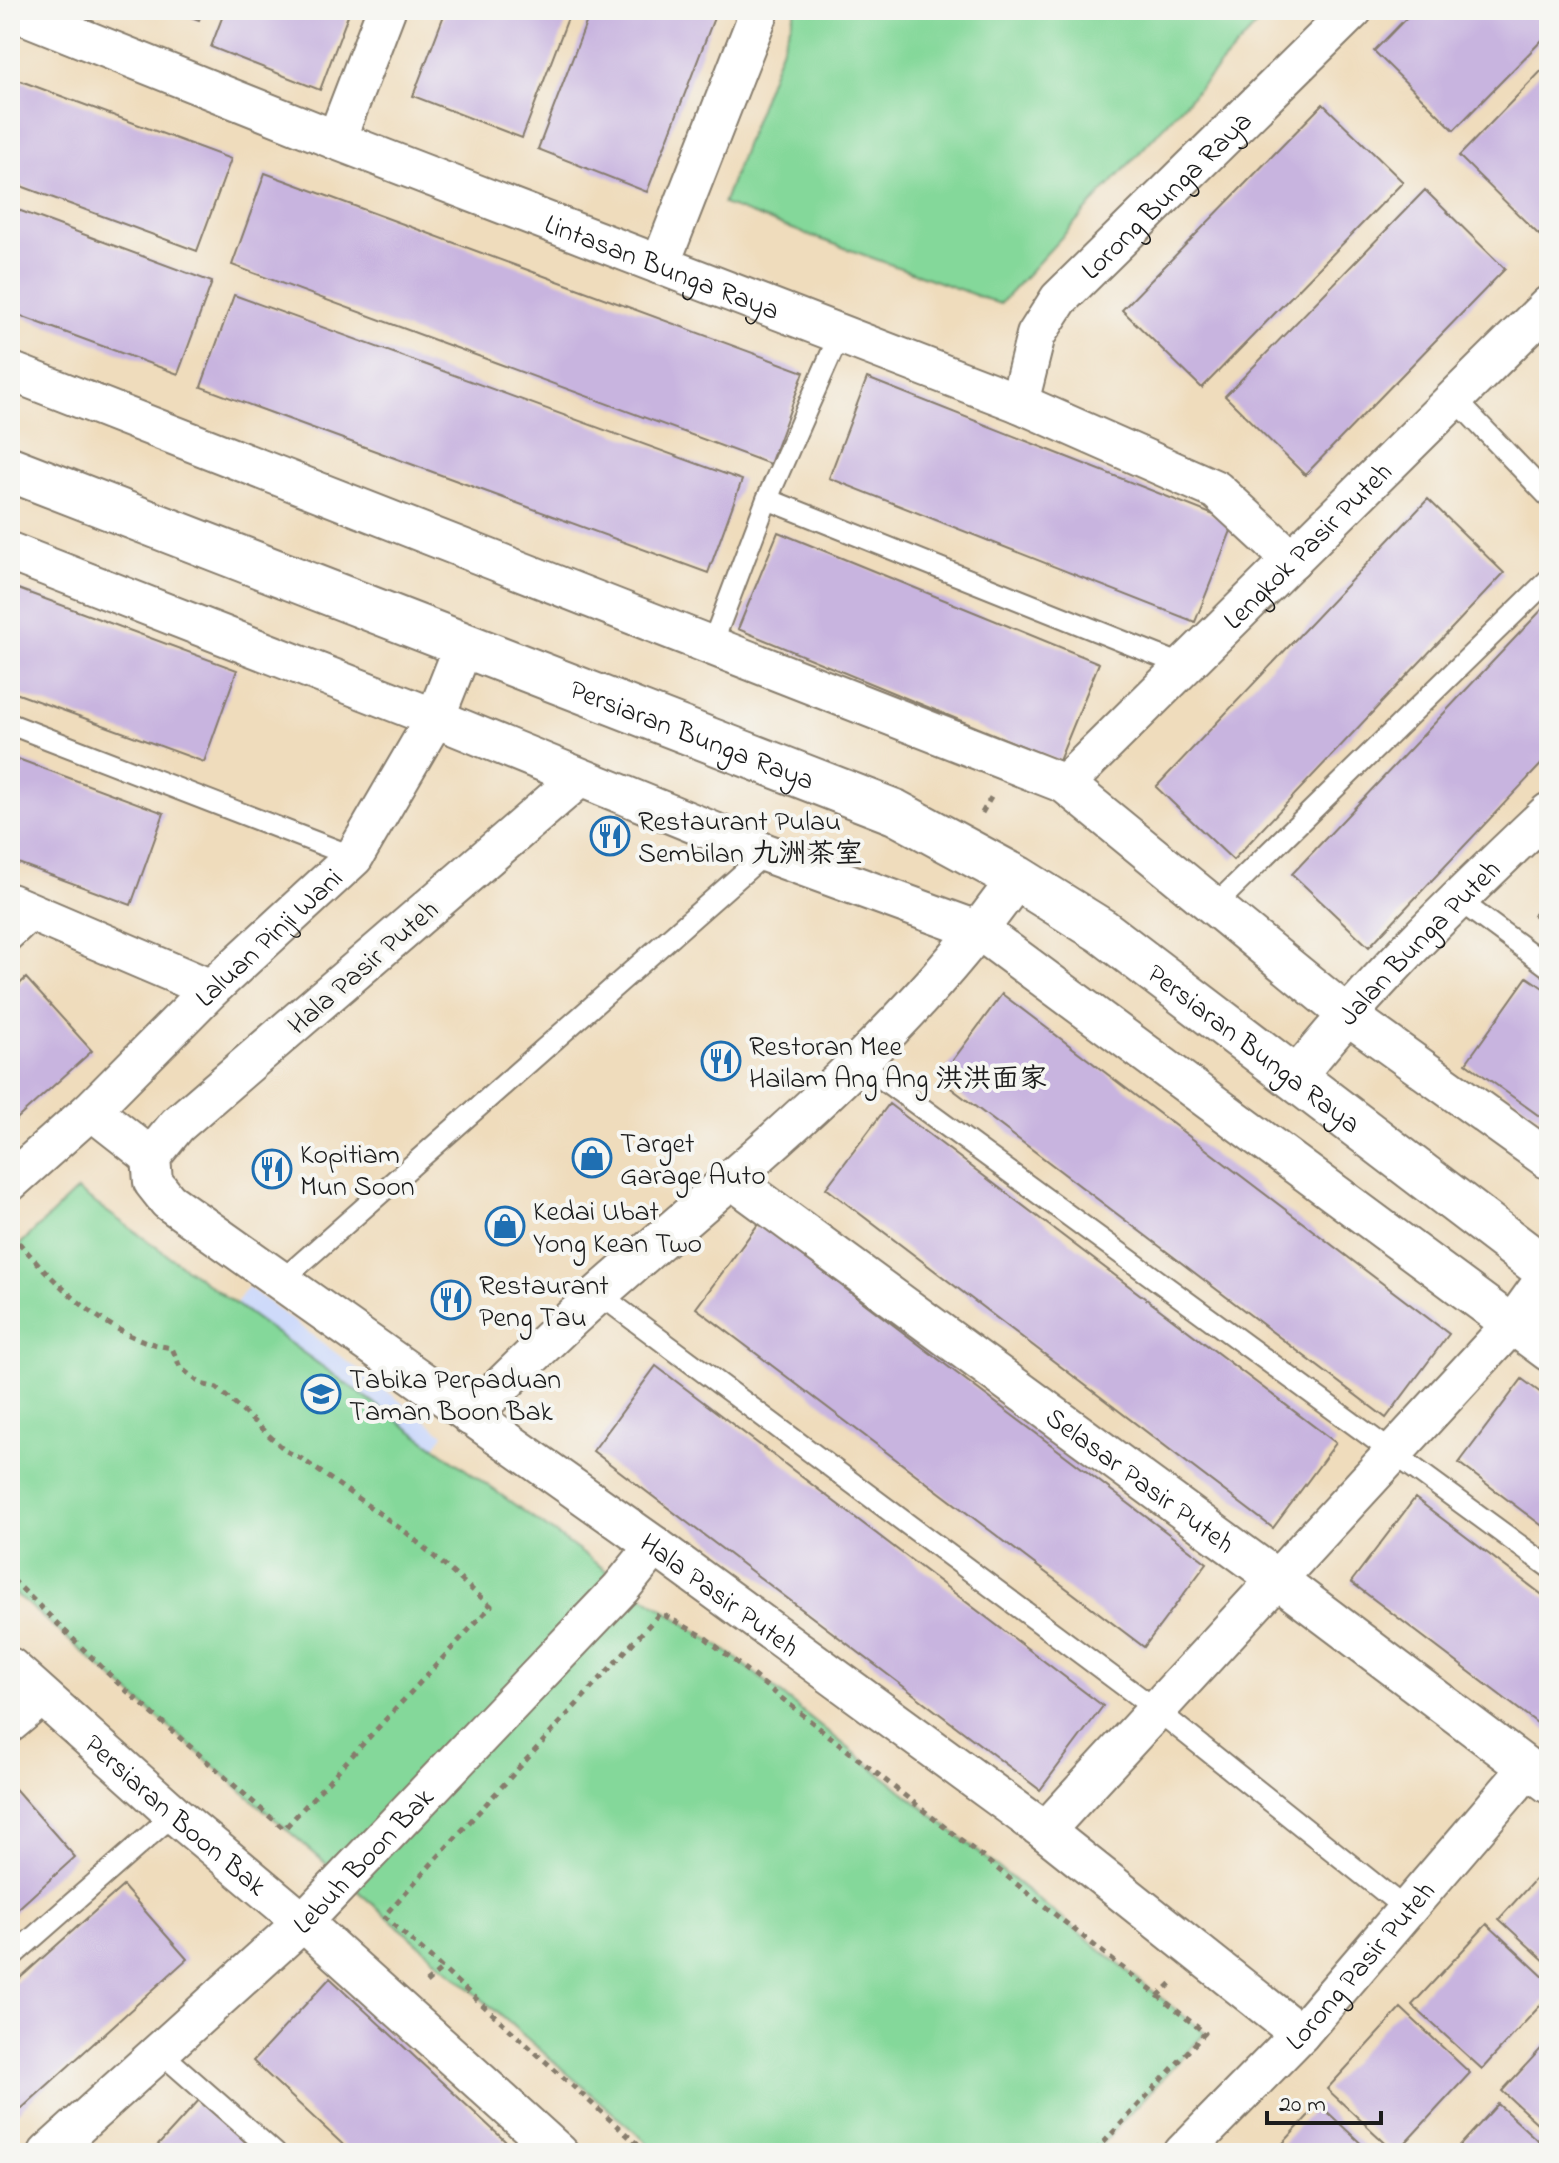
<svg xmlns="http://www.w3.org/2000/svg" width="1559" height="2163" font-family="'Indie Flower','LXGW WenKai TC',sans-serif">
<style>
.built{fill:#cedafa}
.green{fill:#84d89a;stroke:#507a5b;stroke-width:2}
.building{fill:#c8b4df}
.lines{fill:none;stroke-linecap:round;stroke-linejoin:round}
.service-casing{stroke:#867c6c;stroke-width:24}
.minor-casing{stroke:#867c6c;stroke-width:42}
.tertiary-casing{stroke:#867c6c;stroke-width:48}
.path{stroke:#867c6c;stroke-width:5;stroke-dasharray:6 6;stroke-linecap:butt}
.service{stroke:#fff;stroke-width:20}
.minor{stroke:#fff;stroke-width:38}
.tertiary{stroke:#fff;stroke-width:44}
.labels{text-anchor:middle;stroke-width:8;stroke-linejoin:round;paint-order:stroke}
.street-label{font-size:28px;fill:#1c1c1c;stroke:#f6f6f2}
.poi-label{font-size:28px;fill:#1c1c1c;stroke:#f6f6f2;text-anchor:start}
</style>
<rect width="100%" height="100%" fill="#f6f6f2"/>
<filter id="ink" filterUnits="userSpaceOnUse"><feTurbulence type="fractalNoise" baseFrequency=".0125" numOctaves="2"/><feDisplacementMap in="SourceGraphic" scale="16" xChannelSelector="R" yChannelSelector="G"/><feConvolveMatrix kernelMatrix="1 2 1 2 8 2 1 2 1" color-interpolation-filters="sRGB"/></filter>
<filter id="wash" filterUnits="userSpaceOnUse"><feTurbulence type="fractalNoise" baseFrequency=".006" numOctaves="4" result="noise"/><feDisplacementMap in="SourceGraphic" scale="32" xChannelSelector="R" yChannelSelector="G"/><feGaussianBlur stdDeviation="1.8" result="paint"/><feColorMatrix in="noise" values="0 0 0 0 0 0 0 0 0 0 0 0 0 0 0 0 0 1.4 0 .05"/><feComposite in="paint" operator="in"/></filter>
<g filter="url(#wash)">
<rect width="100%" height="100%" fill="#efdcbc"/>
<path class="built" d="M248,1287L444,1434L394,1501L198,1354Z"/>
<path class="green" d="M796,10H1271L1000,304L723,204Z
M77,1190L618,1579L732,1655L1205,2033L1093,2153H659L10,1589V1254Z"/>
<g id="blocks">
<path class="building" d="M172,10H203L199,20Z
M225,10H350L320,90L211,47Z
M446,10H571L522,138L413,96Z
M591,10H717L647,192L538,149Z
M1414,10H1549V33L1454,130L1374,51Z
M1549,63V224L1539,235L1459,156Z
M10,77L231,159L197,251L10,182Z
M1323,104L1403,182L1202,388L1122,310Z
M265,173L804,372L770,464L232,265Z
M1425,190L1505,269L1305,475L1225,396Z
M10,207L212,282L178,374L10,312Z
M234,295L742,480L708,573L201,387Z
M867,378L1234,523L1195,622L829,478Z
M1428,499L1504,573L1233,860L1156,787Z
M778,532L1099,663L1059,761L738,629Z
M10,586L237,670L204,762L10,691Z
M1549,602V756L1369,947L1292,874Z
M10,756L164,813L131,905L10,860Z
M1549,892V927L1533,915Z
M1527,977L1549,992V1123L1466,1063Z
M26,978L92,1051L10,1125V993Z
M1002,994L1449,1334L1386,1418L939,1079Z
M889,1104L1336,1443L1273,1528L826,1188Z
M759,1223L1207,1563L1144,1647L696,1308Z
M656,1366L1103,1706L1040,1790L593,1451Z
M1522,1379L1549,1399V1531L1459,1463Z
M1415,1498L1549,1600V1732L1351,1582Z
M10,1783L75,1857L10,1916Z
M1549,1864V1965L1499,1919Z
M123,1886L187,1959L10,2119V1987Z
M1487,1924L1549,1982V1996L1482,2069L1412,2005Z
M330,1978L518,2153H352L253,2061Z
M1401,2008L1470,2073L1396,2153L1327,2089Z
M1549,2040V2134L1502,2091Z
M200,2099L257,2153H151Z
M1319,2104L1371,2153H1274Z
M1498,2104L1549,2151V2153H1453Z"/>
</g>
</g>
<g filter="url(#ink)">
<use href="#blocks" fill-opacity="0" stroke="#867c6c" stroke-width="2"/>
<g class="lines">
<defs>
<path id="service" d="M1456,400L1549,497
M767,499L1182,665
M711,647L767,499L839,336
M10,724L354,857
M1457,899L1549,967
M1214,906L1549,579
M10,941L39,914
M859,1062L1549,1567
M281,1281L766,853
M599,1294L1158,1711L1408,1911
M10,1958L174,1814
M160,2052L275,2153"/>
<g id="minor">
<path id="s1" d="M11,10L336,140L1019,403L1216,490L1292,560"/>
<path d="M336,140L386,10"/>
<path d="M660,265L760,10"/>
<path d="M10,371L1065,784L1346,1014L1549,1160"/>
<path id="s2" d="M1019,403L1036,335L1059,299L1353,10"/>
<path d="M10,552L435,718L766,853L980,931L1549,1352"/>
<path id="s3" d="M578,779L177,1125L151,1157L153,1182L168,1201L655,1546L1045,1831L1300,2034"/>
<path id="s4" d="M1065,784L1549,305"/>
<path d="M10,903L211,989"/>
<path id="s5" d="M1295,1078C1372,981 1459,897 1549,812"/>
<path d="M91,1110L151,1157"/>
<path id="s6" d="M731,1179L1277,1579L1549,1784"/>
<path id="s7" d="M10,1182L91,1110L211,989L354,857L435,718L464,645"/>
<path d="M470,1416C514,1374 556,1331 602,1291C748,1163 905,1039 1017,878"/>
<path id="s8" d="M10,1667L174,1814L303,1922L559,2153"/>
<path d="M10,1723L41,1697"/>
<path d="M1045,1831L1513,1323L1549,1273"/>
<path id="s9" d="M48,2153L303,1922L621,1588L655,1546"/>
<path id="s10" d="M1183,2153L1300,2034L1528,1768"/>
</g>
<g id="tertiary">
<path id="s11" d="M10,469L895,812L1017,878L1102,931L1549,1272"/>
</g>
</defs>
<use href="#service" class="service-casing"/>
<use href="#minor" class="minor-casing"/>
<use href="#tertiary" class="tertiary-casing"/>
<path class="path" d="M982,813L993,794
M10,1254L20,1244C61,1289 110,1339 172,1348L180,1367L201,1384L217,1388L286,1451L302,1459L407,1533L491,1606L284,1829L120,1685L10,1577
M426,1983L442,1969
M1158,1996L1175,1980
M647,2153L384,1916L660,1613L703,1636L1205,2033L1094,2153"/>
<use href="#service" class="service"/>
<use href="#minor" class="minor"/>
<use href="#tertiary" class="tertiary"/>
</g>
</g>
<defs>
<symbol id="restaurant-ring" viewBox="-11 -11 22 22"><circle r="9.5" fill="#f6f6f2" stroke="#1f6fb2" stroke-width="1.5"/><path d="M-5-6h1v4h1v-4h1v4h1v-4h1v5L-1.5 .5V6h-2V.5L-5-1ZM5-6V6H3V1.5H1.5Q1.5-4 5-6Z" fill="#1f6fb2"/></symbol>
<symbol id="shop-ring" viewBox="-11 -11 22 22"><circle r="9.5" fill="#f6f6f2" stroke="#1f6fb2" stroke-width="1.5"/><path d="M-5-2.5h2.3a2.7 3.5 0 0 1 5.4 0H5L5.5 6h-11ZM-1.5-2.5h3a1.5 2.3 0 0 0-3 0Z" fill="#1f6fb2"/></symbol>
<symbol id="school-ring" viewBox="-11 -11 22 22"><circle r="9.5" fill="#f6f6f2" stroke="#1f6fb2" stroke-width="1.5"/><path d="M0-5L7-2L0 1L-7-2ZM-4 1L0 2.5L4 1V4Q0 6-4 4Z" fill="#1f6fb2"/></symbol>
</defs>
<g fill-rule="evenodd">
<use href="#restaurant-ring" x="588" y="814" width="44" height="44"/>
<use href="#restaurant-ring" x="699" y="1039" width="44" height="44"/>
<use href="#shop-ring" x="570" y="1136" width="44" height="44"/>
<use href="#restaurant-ring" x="250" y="1147" width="44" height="44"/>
<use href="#shop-ring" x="483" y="1204" width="44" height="44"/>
<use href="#restaurant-ring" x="429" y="1278" width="44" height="44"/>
<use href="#school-ring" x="299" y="1372" width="44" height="44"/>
</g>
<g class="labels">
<g class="street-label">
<text dy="10" stroke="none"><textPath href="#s2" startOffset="262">Lorong Bunga Raya</textPath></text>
<text dy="10" stroke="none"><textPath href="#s1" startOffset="700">Lintasan Bunga Raya</textPath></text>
<text dy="10" stroke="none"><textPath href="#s4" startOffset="340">Lengkok Pasir Puteh</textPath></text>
<text dy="10" stroke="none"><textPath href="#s11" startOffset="732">Persiaran Bunga Raya</textPath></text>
<text dy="10" stroke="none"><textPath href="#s7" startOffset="356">Laluan Pinji Wani</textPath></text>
<text dy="10" stroke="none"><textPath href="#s5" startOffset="184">Jalan Bunga Puteh</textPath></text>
<text transform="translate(362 966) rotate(-41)" y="10">Hala Pasir Puteh</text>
<text dy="10" stroke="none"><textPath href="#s11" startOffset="1380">Persiaran Bunga Raya</textPath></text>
<text dy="10" stroke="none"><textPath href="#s6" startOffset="508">Selasar Pasir Puteh</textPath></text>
<text dy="10" stroke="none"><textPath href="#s3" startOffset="1298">Hala Pasir Puteh</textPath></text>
<text dy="10" stroke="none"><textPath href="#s8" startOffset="222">Persiaran Boon Bak</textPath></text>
<text dy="10" stroke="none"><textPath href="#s9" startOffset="430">Lebuh Boon Bak</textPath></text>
<text dy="10" stroke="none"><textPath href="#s10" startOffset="258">Lorong Pasir Puteh</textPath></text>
</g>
<g class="poi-label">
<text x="638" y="830">Restaurant Pulau<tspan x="638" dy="32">Sembilan 九洲茶室</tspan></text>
<text x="749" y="1055">Restoran Mee<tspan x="749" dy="32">Hailam Ang Ang 洪洪面家</tspan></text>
<text x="620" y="1152">Target<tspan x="620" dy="32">Garage Auto</tspan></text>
<text x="300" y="1163">Kopitiam<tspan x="300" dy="32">Mun Soon</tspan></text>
<text x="533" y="1220">Kedai Ubat<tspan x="533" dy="32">Yong Kean Two</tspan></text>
<text x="479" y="1294">Restaurant<tspan x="479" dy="32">Peng Tau</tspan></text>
<text x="349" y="1388">Tabika Perpaduan<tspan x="349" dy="32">Taman Boon Bak</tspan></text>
</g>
</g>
<rect width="1559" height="2163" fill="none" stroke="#f6f6f2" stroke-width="40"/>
<path d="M1267 2111v12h114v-12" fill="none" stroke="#1c1c1c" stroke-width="4"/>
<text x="1279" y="2111" font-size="24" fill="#1c1c1c" stroke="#f6f6f2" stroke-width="6" paint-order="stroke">20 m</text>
</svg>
